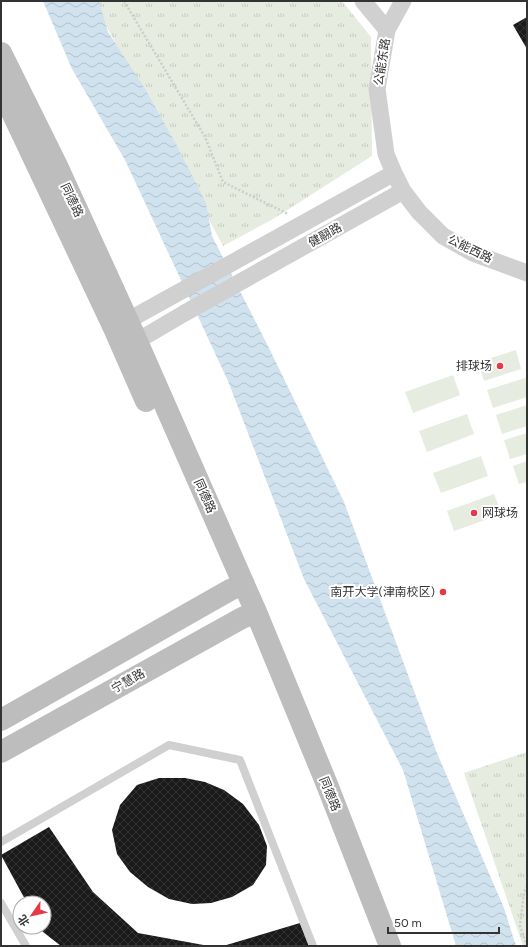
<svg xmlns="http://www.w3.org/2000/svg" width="528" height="947" font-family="Figtree,'Noto Sans SC',sans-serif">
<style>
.grass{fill:url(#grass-tufts)}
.garden{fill:#e6ecdf}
.water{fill:url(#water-waves)}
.building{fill:url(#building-cross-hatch)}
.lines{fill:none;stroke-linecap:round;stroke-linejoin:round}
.path{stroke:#cdcdcd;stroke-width:2.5;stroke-dasharray:2 2;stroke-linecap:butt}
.service{stroke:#d0d0d0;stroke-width:8}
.minor{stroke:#d0d0d0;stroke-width:17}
.secondary{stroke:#bdbdbd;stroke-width:22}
.poi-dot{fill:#e63946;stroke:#fff;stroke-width:1.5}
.labels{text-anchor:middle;stroke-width:4;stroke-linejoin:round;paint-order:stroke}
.street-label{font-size:12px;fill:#333;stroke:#fff}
.poi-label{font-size:12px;fill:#333;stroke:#fff;text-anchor:end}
</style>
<defs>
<pattern id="grass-tufts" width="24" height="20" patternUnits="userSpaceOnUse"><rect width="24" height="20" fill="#e6ecdf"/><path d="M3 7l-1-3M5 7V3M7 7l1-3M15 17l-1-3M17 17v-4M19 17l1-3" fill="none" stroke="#c6cbc0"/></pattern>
<pattern id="water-waves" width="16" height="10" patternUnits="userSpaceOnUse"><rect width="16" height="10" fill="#cfe2ee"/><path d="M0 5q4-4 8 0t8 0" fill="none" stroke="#b2c2cd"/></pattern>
<pattern id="building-cross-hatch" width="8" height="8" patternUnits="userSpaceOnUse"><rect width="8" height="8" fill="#1a1a1a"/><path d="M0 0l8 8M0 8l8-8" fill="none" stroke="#333"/></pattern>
</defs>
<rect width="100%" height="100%" fill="#fff"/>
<path class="grass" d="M93,1H342L371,37L372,156L273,219L223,246Z
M527,752V946H523L464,773Z"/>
<path class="garden" d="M516,350L521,369L484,381L478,362Z
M453,375L460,395L413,413L405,392Z
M525,378L527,384V397L493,408L487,390Z
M527,405V426L502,434L496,415Z
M467,414L474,434L427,452L419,431Z
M527,433V454L510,459L504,440Z
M481,456L488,476L441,493L433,473Z
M527,461V482L519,484L513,466Z
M494,494L502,514L454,531L447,511Z"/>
<path class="water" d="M43,1H99L108,32L144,87L176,144L206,203L212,236L269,348L344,502L437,753L504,908L516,946H456L403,770L304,579L228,381L125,160L72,69Z"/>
<path class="building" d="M527,17V49L513,25Z
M159,778H185L205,782L224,790L243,804L259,825L267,846L266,865L253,885L232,897L211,903L192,904L169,899L148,887L130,872L117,854L112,830L120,805L137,785Z
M49,827L93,892L138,933L209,946H61L43,932L40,927H44V903H27L1,855Z
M300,923L309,946H223Z"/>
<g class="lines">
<path class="path" d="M124,1L205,137L223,182L288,214
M527,946L520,926L524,892L527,887"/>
<path class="service" d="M1,842L169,745L240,760L313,946
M1,903L26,946"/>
<path class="minor" d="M363,1L387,30
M403,1L387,30L377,89L386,154L394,173L403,191L419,212L443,236L473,253L527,273
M118,326L394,173
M127,347L183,314L403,191"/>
<path class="secondary" d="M1,53L58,168L128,321L256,612L326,782L390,946
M1,89L114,328L146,401
M1,720L230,590L244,584
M1,752L242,618L256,612"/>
</g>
<g class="poi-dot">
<circle cx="500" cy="366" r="4"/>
<circle cx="474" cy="513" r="4"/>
<circle cx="443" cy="592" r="4"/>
</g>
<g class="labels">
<g class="street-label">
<text transform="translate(382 62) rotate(-81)" y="4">公能东路</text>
<text transform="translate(72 200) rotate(65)" y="4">同德路</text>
<text transform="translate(325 235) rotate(-29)" y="4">健翮路</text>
<text transform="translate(470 249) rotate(26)" y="4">公能西路</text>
<text transform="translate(205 496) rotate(66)" y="4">同德路</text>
<text transform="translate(128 681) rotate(-29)" y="4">宁慧路</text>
<text transform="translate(330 794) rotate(68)" y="4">同德路</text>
</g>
<g class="poi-label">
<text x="492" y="370">排球场</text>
<text x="482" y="517" text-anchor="start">网球场</text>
<text x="435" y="596">南开大学(津南校区)</text>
</g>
</g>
<rect width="528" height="947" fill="none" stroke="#333333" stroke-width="4"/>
<g transform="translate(32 915) rotate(236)"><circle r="19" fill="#ffffff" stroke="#adadad"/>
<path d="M0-3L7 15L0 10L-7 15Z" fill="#e63946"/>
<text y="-6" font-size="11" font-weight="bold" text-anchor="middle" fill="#333333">北</text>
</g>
<path d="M388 927v6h111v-6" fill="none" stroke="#333333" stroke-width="2"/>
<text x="394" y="927" font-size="12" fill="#333333" stroke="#ffffff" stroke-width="3" paint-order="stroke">50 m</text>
</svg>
